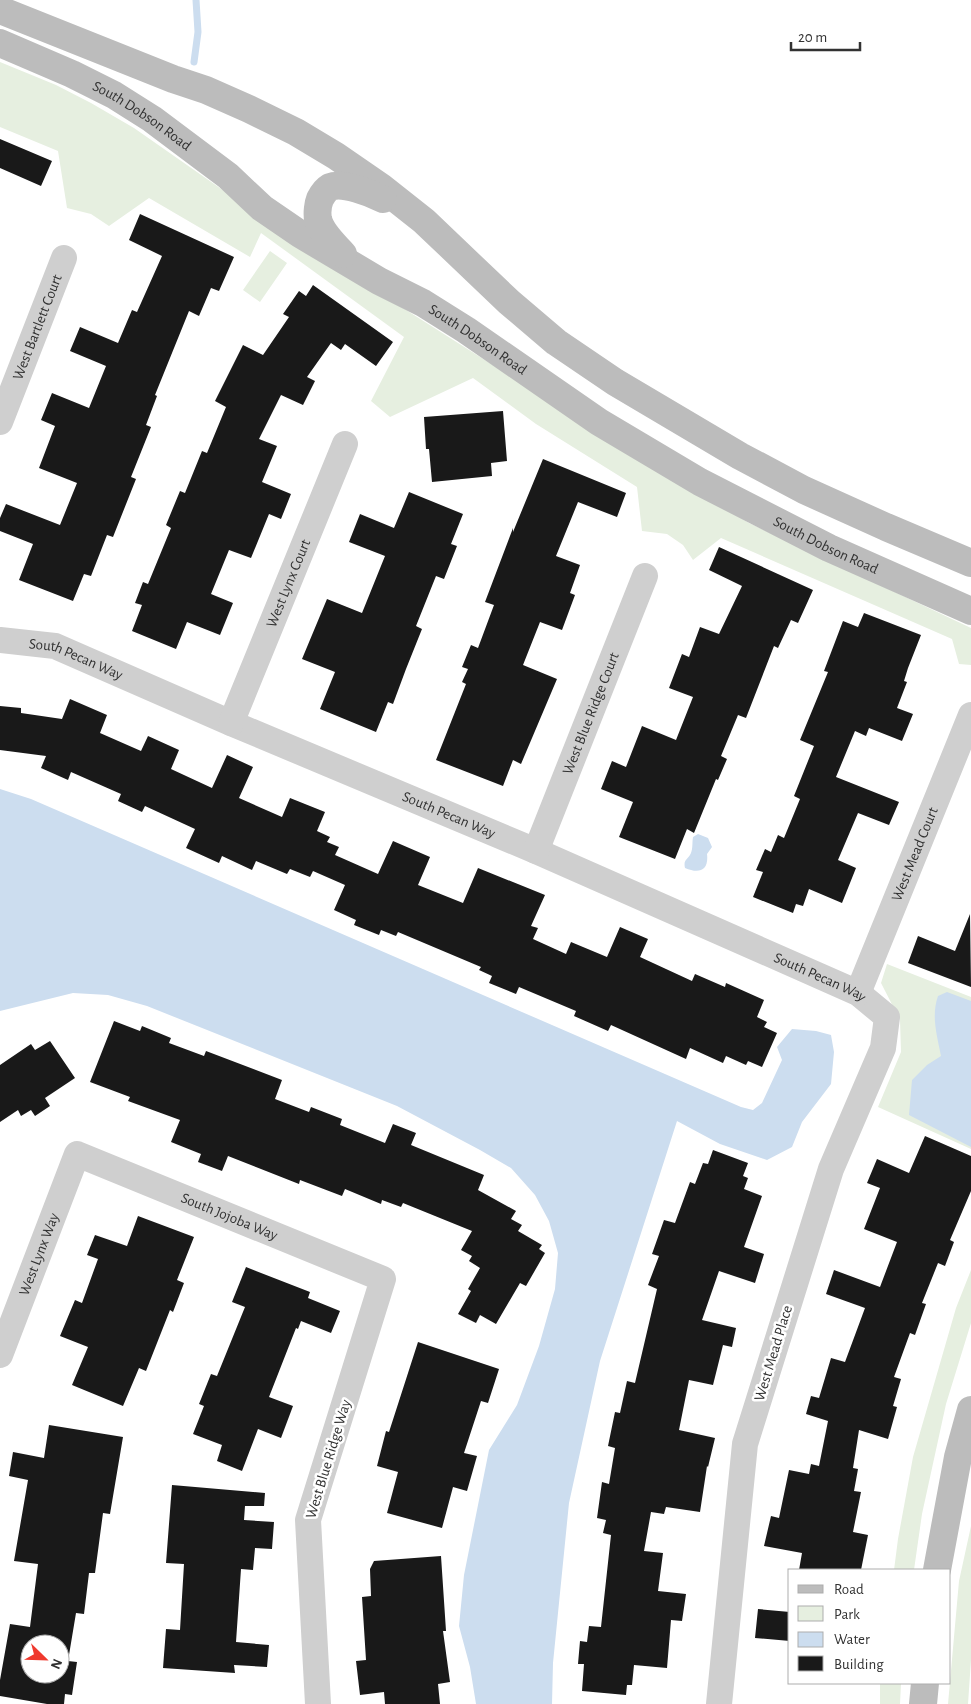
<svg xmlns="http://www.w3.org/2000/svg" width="971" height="1704" font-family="'Alegreya Sans',sans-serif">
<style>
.green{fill:#e6efe0}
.water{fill:#ccddef}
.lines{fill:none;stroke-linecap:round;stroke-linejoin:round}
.stream{stroke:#ccddef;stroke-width:7}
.building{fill:#191919;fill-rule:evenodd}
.street{stroke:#cfcfcf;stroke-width:26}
.secondary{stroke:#bcbcbc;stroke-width:28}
.labels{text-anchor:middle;stroke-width:5;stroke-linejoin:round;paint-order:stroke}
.street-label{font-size:15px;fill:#323232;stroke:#fff}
</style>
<rect width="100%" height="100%" fill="#fff"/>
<path class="green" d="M0,62L56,85L91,103L134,128L277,228L581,421L749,523L971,628V665L959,664L952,639L721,538L693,560L683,545L667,534L642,531L637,487L536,424L473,378L390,417L371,401L404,337L261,233L250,257L149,198L109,226L91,214L67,208L58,151L0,127Z
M270,251L287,263L260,302L243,290Z
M887,964L971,997V1149L878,1107L901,1052L900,1020L881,983Z
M971,1270V1323L946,1404L922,1514L914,1570H894L898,1539L913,1457L956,1308Z
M971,1526V1660L968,1704H948L959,1581Z
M880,1683H901L900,1704H880Z"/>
<path class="water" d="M0,789L31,799L741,1107L753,1110L762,1103L782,1060L777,1047L792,1029L816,1031L831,1035L834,1052L831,1084L802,1122L792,1147L767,1160L720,1144L677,1121L600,1361L569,1503L553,1663L552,1704H476L470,1667L459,1626L464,1575L489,1450L517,1405L539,1346L555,1289L558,1253L549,1221L535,1195L511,1168L480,1150L397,1106L147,1006L108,995L73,993L0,1011Z
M698,834L708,838L712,847L707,854C709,871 699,874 685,868C683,859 688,860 691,853C693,848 692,843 693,837Z
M947,992L971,1001V1147L909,1115L912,1080L927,1065L941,1056C937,1035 931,1016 938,996Z"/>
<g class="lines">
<path class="stream" d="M194,62L198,32L196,0"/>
</g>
<path class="building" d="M0,139L52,161L41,186L0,168Z
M140,214L234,257L219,291L211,288L199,316L189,311L155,395L157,396L146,425L151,427L131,477L136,479L113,537L107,535L91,576L84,574L73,601L19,580L33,544L0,531V518L6,504L60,525L77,483L39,468L55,426L41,420L52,393L89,408L106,366L70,351L80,327L118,343L132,310L137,312L162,256L129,240Z
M313,285L393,342L376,366L345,344L341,350L331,343L307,377L315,381L303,405L281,395L259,439L277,446L262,482L291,494L281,519L269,514L251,558L229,550L211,594L233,603L220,635L187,622L176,649L132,631L142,605L135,603L143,582L148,584L171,528L166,525L180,491L185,493L202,451L207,453L226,407L215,401L243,345L263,355L289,317L283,314L299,291L306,296Z
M503,411L507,461L491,463L492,476L432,482L429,449H426L424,417Z
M543,459L626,493L617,517L578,502L556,556L580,565L570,593L575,595L562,630L540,622L523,665L557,679L521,764L513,760L503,786L436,760L466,684L462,682L468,669L462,667L471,645L478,648L494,605L485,602L513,528V532Z
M409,492L463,514L451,544L457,546L444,579L436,576L416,626L422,629L406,669L393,704L388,702L376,732L320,709L335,672L302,659L327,599L362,613L385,556L349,542L360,514L394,528Z
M719,547L813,590L798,623L791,620L778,648L774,646L746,718L738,715L721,756L727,759L718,780L716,779L694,833L687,829L675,859L619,837L633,802L601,789L612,761L626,767L642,726L676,740L693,697L669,688L682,654L689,657L700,627L719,634L742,586L709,570Z
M864,613L921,635L908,668L904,681L907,682L897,708L913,714L902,741L869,728L866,736L855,731L836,777L899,802L889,825L858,813L838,860L856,868L842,903L809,889L803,906L796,904L793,913L753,897L763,872L756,870L765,849L771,852L778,835L784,838L800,799L794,796L814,746L800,740L828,672L824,671L843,621L858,627Z
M70,699L107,715L100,733L141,751L148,736L179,750L171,769L212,788L227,755L253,767L239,798L282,817L290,798L325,812L317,831L330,837L327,842L339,847L335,855L378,874L393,841L430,857L418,885L463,903L478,868L545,895L531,926L538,928L533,939L566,954L571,942L607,957L620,927L648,939L640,957L692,981L695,974L725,987L726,983L764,1000L757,1017L767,1022L764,1027L777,1033L762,1067L748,1061L746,1065L726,1056L723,1063L690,1048L686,1059L611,1025L608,1031L574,1016L576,1011L519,987L516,994L489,983L492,976L479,970L481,967L398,932L396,936L381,930L379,935L354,925L356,920L334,910L345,885L313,871L310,877L290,869L287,874L256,861L252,870L222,856L219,863L186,848L195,829L145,806L142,812L118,801L121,794L71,772L68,780L41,768L46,756L0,750V706L21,708V713L62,719Z
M970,914L971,987L908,963L918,936L955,951Z
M114,1021L140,1031L142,1026L171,1038L169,1043L204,1056L206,1051L282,1080L275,1099L309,1112L311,1107L342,1119L340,1125L385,1143L393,1124L416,1133L411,1145L484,1175L478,1190L516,1211L511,1219L522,1225L518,1231L542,1245L539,1249L545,1253L526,1286L520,1283L496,1324L480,1315L476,1323L458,1314L471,1291L468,1289L480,1268L469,1261L472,1256L461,1250L472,1231L403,1203L401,1207L382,1200L381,1204L345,1189L342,1196L300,1180L299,1184L228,1156L222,1171L198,1162L201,1154L171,1142L180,1120L128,1101L130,1097L90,1082Z
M50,1041L75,1078L45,1098L50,1106L35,1116L31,1110L21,1116L18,1110L0,1122V1065L31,1044L35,1050Z
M925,1136L971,1156V1191L950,1240L954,1242L945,1266L938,1263L922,1303L926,1304L915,1335L910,1333L894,1377L901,1379L893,1406L897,1407L888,1439L859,1430L853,1468L858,1469L854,1491L861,1492L853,1532L868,1535L861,1570H799L802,1553L764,1546L771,1516L779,1518L789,1470L809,1474L811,1464L819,1466L828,1421L806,1414L811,1396L819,1398L831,1358L845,1362L865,1308L826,1294L834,1270L880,1287L897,1242L864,1229L880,1188L867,1183L877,1159L909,1173Z
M713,1150L748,1163L743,1176L748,1178L744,1189L762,1196L744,1247L764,1254L755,1283L719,1271L702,1320L736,1328L732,1347L723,1345L713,1385L689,1380L679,1430L715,1438L708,1467L707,1466L700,1512L666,1507L664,1514L651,1512L644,1551L663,1553L658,1591L686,1594L682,1621L671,1620L667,1668L634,1665L632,1685H627L626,1695L582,1691L584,1664H578L580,1641L587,1642L589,1626L601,1627L611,1535L603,1533L606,1520L597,1518L602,1482L609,1484L615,1448L608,1446L615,1412L620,1413L627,1381L635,1383L657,1289L648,1285L659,1256L652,1254L664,1220L675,1223L690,1182L695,1184L703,1163L708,1164Z
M138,1216L194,1237L177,1280L184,1283L173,1312L170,1310L146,1371L139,1368L123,1406L72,1385L88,1347L60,1336L75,1300L82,1303L98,1259L87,1255L95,1235L127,1246Z
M246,1267L310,1292L308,1298L340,1311L331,1333L301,1321L298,1329L296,1328L269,1397L293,1406L281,1438L258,1429L242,1471L217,1461L222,1445L193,1434L204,1406L199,1404L211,1374L217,1376L245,1307L232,1302Z
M418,1342L499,1369L488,1403L481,1401L464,1453L477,1456L467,1491L453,1487L442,1528L387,1513L398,1472L377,1466L386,1431L389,1432Z
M49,1425L123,1437L110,1514L103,1513L95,1573H89L84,1614L76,1613L68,1661L77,1662L72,1695L65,1694L64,1704H47L0,1696V1680L10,1624L30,1627L38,1564L14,1561L28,1480L9,1476L13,1452L44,1458ZM30,1644H60V1674H30Z
M172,1485L265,1493L264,1506H245L244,1520L274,1522L272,1549L255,1548L253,1570L241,1569L236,1642L269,1645L267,1667L234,1665L235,1673L163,1668L166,1629L180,1630L184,1564L166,1563Z
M441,1556L446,1631H443L450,1682L438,1684L440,1704H385L384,1692L360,1695L356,1661L366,1660L362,1597L371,1596L370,1569L374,1561Z
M758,1609L790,1612V1641L755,1638Z"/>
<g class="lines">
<g class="street">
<path id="s1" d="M0,422L64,258"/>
<path id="s2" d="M0,640L55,646L231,723L536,851L858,993L887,1017L883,1048L831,1169L745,1444L719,1704"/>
<path id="s3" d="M231,723L345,444"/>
<path id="s4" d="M536,851L645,576"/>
<path id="s5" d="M858,993L971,715"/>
<path id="s6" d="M0,1355L77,1154L383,1279L308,1520L318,1704"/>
</g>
<g class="secondary">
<path d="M0,10L173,79L206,90L249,109L296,132L336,156L381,187L424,221L509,302L556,342L615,382L740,456L804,490L886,527L971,563"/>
<path id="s7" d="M0,43L72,74L114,95L152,119L228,176L262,208L300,234L379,281L423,303L466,330L599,422L700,482L829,548L971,611"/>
<path d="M343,254C334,244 321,233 318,219C317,213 318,204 320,199C322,195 325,190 330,187C343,182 371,193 383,199"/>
<path d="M937,1570L958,1457L971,1410"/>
<path d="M923,1704L925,1683"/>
</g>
</g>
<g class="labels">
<g class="street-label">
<text dy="5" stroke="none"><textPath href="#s7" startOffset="160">South Dobson Road</textPath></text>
<text dy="5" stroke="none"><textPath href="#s1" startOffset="102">West Bartlett Court</textPath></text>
<text dy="5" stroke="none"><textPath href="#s7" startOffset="565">South Dobson Road</textPath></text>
<text dy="5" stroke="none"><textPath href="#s7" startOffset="970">South Dobson Road</textPath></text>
<text dy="5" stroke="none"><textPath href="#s3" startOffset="151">West Lynx Court</textPath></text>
<text dy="5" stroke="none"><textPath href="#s2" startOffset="79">South Pecan Way</textPath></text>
<text dy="5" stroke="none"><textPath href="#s4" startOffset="148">West Blue Ridge Court</textPath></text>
<text dy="5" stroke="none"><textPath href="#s2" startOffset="484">South Pecan Way</textPath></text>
<text dy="5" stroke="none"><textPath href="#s5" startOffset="150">West Mead Court</textPath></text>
<text dy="5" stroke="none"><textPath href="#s2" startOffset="889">South Pecan Way</textPath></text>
<text dy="5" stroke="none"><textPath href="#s6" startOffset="380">South Jojoba Way</textPath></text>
<text dy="5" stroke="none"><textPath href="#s6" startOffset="108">West Lynx Way</textPath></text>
<text transform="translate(773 1353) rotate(-73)" y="5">West Mead Place</text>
<text transform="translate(328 1459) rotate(-73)" y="5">West Blue Ridge Way</text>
</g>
</g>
<rect x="788" y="1569" width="162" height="115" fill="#ffffff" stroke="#adadad"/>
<rect x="798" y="1585" width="25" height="8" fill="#bcbcbc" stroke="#adadad"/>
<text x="834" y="1594" font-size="15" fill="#323232">Road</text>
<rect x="798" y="1606" width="25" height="15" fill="#e6efe0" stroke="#adadad"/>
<text x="834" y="1619" font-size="15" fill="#323232">Park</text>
<rect x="798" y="1632" width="25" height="15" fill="#ccddef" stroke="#adadad"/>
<text x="834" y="1644" font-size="15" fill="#323232">Water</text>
<rect x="798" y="1656" width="25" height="15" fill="#191919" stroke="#adadad"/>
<text x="834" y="1669" font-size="15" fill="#323232">Building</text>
<g transform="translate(45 1659) rotate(113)"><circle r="24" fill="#ffffff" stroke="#adadad"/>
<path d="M0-4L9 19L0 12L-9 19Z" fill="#ef392e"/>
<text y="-8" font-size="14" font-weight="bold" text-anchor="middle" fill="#323232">N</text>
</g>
<path d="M791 42v8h69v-8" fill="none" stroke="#323232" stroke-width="2.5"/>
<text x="798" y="42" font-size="15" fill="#323232" stroke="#ffffff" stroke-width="4" paint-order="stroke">20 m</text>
</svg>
